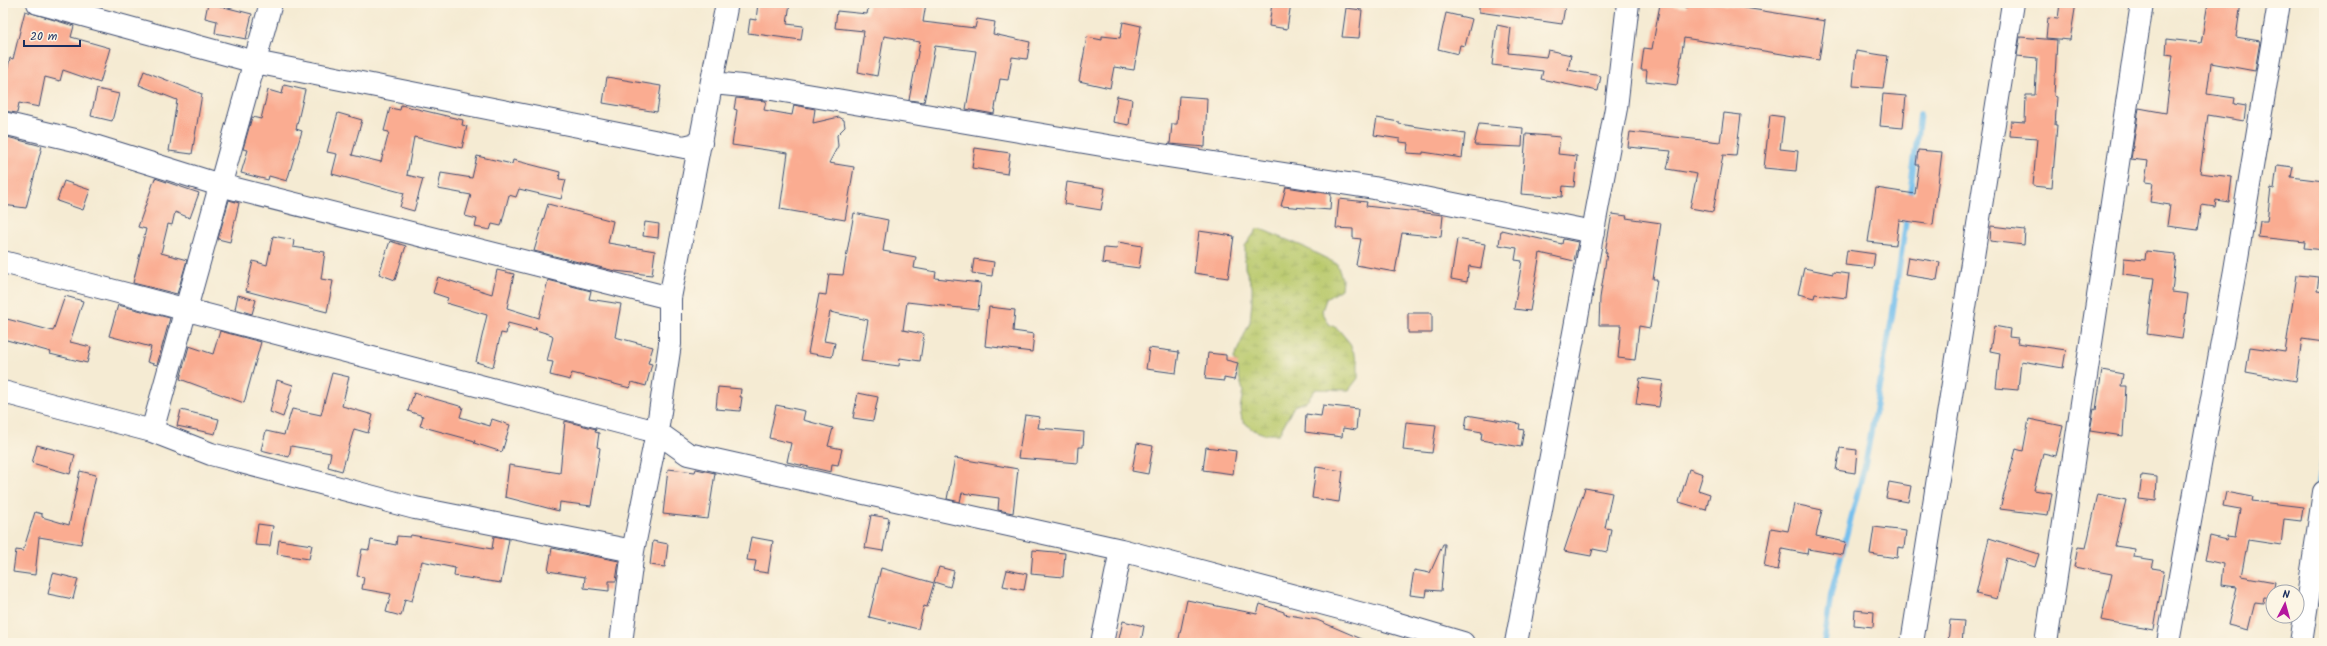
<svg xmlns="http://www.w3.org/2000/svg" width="2327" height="646" font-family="Kalam,sans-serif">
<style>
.wetland{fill:url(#wetland-marsh);stroke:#6a7c65}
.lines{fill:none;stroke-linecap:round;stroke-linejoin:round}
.stream{stroke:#74bfed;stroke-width:5.5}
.building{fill:#faac91}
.minor-casing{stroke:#3c4b70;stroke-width:24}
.minor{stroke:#fff;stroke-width:22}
</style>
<defs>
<pattern id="wetland-marsh" width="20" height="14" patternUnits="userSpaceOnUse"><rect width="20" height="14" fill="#b9c96c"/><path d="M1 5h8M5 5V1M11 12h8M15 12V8" fill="none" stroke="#9ead60"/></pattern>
</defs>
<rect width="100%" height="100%" fill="#fcf5e5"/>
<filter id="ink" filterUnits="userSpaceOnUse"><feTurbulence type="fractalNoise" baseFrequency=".025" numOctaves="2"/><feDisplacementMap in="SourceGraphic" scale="8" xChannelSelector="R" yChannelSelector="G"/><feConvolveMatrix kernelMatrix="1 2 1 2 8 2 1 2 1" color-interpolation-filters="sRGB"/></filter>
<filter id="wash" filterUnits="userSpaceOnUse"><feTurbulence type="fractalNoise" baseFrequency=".012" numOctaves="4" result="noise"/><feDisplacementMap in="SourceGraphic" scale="16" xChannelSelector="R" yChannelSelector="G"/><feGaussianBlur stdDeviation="0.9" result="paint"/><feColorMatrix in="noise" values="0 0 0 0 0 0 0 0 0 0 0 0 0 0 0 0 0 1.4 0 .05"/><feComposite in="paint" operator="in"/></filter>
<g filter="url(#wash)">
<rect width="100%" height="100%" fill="#f5ebd3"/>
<path class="wetland" d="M1258,228L1302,246L1337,264L1342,279L1341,289L1326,299L1322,311L1329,324L1338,329L1349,342L1358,362V378L1349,390L1316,389L1307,401L1294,406L1279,434H1264L1253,430L1242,420L1240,409L1243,391L1234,358L1250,322L1252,301V286L1245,268V246Z"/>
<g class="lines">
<path class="stream" d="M1909,201L1920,114
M2318,489L2324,452
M1824,643L1831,594L1865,465L1892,317L1907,215"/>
</g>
<g id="blocks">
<path class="building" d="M208,3L252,14L246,39L215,33L217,21L205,18Z
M758,3H790L787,24L803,26L801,40L748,33L750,19L756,20Z
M869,3H926L923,22L975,28L977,19L995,22L993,34L1030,42L1027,59L1012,57L1008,80L1000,79L994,114L966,109L976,51L935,46L924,102L909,100L920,42L884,36L877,76L858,72L864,31L835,28L837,11L867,14Z
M1272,3H1291L1287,29L1269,26Z
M1479,3H1536L1565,7L1562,24L1479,12Z
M1687,3H1714L1825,21L1819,60L1684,38L1677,85L1646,81L1647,70H1641L1644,48L1652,49L1660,4L1686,8Z
M2060,3H2076L2070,40L2046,38L2048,18L2058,19Z
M2208,3H2241L2236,37L2260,41L2255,71L2211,63L2207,94L2235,98L2234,104L2246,106L2244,121L2208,115L2200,173L2232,177L2229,202L2216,200L2215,207L2202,205L2198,230L2167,226L2170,205L2150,202L2153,183L2145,182L2148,161L2131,159L2139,108L2166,113L2173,55L2166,54L2167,39L2201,43Z
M1346,8L1362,10L1359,38L1342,37Z
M25,11L74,26L71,37L110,48L100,83L63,70L60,81L45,77L39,107L19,103L17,113L3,111V90L10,58L13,59Z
M1446,13L1472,19L1465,46L1460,45L1458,54L1438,49Z
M1123,22L1141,26L1134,70L1114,67L1110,88L1079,81L1087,37L1102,40V36L1120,38Z
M1497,25L1511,28L1508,53L1546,57L1548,50L1571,55L1568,70L1601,76L1598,91L1541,79L1543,71L1492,65Z
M2020,37L2057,40L2054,96L2057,97L2055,125H2057L2052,188L2033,186L2037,138L2010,136L2011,121L2025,122L2026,95H2035L2037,58L2017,56Z
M1856,51L1888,56L1883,88L1853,86Z
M144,71L202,94L192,154L169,151L177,100L139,85Z
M607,77L661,86L657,112L603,103Z
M284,85L305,90L296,129L302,131L287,181L269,176L268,180L241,173L248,150L243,149L252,117L261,119L268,90L282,94Z
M97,89L119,94L112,121L91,116Z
M1883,94L1906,96L1903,128L1880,126Z
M1117,96L1132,99L1129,125L1113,122Z
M1179,96L1207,98L1205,147L1170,144L1172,124H1177Z
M736,98L766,101L764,110L792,115L794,105L815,109L813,123L839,117L844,120L845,127L837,135L838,146L829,163L854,167L845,220L780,209L788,153L732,145L737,110L734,109Z
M401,105L463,120L462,125L467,126L462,148L414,137L407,175L423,179L414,211L400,207L404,193L332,174L337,154L327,152L338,113L362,120L352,155L381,162L389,132L384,131L390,108L400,110Z
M1724,113L1741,115L1736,156L1723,155L1713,212L1690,208L1697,174L1667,169L1671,151L1628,147L1630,132L1720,142Z
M1770,115L1784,117L1780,149L1798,151L1796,171L1764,168Z
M1377,118L1399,122V124L1465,134L1462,158L1423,152V154L1407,153L1408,143L1400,142V139L1374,135Z
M1479,124L1523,128L1522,147L1474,145Z
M1526,134L1560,137L1558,154L1577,156L1574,187L1563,186L1562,197L1521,194Z
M3,136L42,146L26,208L3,205Z
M975,148L1010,153L1007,174L972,168Z
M1918,150L1942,152L1933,225L1899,220L1896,245L1868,242L1876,188L1915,194L1919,165H1916Z
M477,156L512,164L513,160L560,172L559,179L566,180L561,199L519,189L516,197L509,195L501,226L492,224L490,230L475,227L477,219L465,216L471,195L438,189L441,173L472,178Z
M2277,165L2293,167L2291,177L2324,181V250L2304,248L2305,242L2258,237L2260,221H2267L2271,188L2274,189Z
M155,178L199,193L190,218L175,212L172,225L168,224L161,253L187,260L177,294L133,283L146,229L138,227Z
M64,181L90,190L83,210L57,201Z
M1067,182L1105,188L1101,210L1064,204Z
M1286,187L1331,194L1330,210L1281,206Z
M1339,199L1367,202L1366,206L1443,215L1441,237L1402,233L1395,272L1356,265L1361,239L1353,238V229L1336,228Z
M229,200L239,203L230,242L218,239Z
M548,204L613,221L608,243L655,251L652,275L615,271L534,251Z
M854,213L888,220L883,251L916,257L914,268L936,272L935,278L981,283L978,310L907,302L903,330L924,334L920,361L900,358L899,366L861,361L868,320L830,312L824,341L835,343L832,357L808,353L819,294L826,295L829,274L843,275Z
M1612,214L1627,216L1626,218L1661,223L1653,279H1657L1650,328L1639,326L1635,360L1618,358L1621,325H1599L1600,298L1607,253L1605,252Z
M645,222L659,224L658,238L643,236Z
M1991,226L2025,230L2024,245L1990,241Z
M1501,230L1562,244L1563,239L1578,242L1574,261L1540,253L1530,311L1514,309L1522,261L1515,260L1517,248L1499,245Z
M1199,231L1234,236L1228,278L1194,273Z
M273,236L294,240L293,247L325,252L321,279L333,281L327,312L246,291L253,261L267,265Z
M1457,239L1485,244L1481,268L1469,266L1467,282L1451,279Z
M390,241L406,246L395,280L379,274Z
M1118,242L1142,246L1139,268L1102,263L1104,248L1117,249Z
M1847,250L1875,254L1873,268L1845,265Z
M2146,251L2176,254L2172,292L2188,294L2182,339L2147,334L2154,278L2123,274L2124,258L2145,260Z
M1908,257L1940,262L1937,280L1905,275Z
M974,259L994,262L992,276L972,273Z
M1804,268L1833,274V272L1849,274L1846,298L1815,294L1814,298L1798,294Z
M497,270L514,274L507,308L539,318L548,280L591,291L589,299L621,304L615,337L653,347L648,363L652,364L646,386L632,382L630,388L572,373L570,380L550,375L553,362L547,361L553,337L552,335L536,330V327L535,330L508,323L506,334L501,333L493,367L476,362L487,315L446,303L448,298L433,293L438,277L492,294Z
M2297,275L2319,277L2317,291L2324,292V342L2302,339L2296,381L2246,372L2250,347L2285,352Z
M238,295L256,300L252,314L235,309Z
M65,296L83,301L70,342L91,347L87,363L50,354L51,352L3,339V318L53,331Z
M118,305L170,318L157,365L147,362L151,347L109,336Z
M989,307L1015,310L1013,331L1034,334L1032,352L985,346Z
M1408,313H1432V333H1408Z
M1994,326L2010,329L2009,337L2018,338L2017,343L2066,350L2063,368L2021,361L2018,390L1996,388L2000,353L1990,351Z
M220,331L261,342L244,403L180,379L189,346L213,354Z
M1149,348L1179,352L1176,373L1146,369Z
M1208,353L1226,355V360L1238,363L1234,380L1224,378V381L1205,379Z
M2102,370L2123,374L2121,386H2126L2123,436L2090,431L2094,409L2096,410Z
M332,373L349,377L342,406L373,415L368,433L354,429L342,471L328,467L331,453L291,446L289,457L261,450L266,431L284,435L292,409L321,415Z
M1640,378L1663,381L1659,407L1636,404Z
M277,380L293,385L283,417L270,412Z
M718,387L741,389L740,397H742L740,411L716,409Z
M414,393L463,407L460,417L490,426L492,419L510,425L502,452L474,443L475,441L420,426L423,416L408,411Z
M858,393L878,397L873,421L853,418Z
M776,405L805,411L803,420L833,428L828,446L842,449L838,465L832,464L831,472L787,462L791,443L769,438Z
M1323,405L1358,409L1356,430L1343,428L1342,437L1305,432L1306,414L1321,416Z
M181,410L219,419L215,434L177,426Z
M1025,415L1040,417L1038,428L1084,432L1083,447H1079L1078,463L1018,458Z
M1467,415L1520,424L1519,429L1524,430L1521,447L1481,440L1482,432L1465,429Z
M2029,419L2063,426L2056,456L2043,453L2034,490L2052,493L2048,515L2000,509L2016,449L2023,451Z
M565,421L596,429L595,432L599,433L597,447L600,448L591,506L560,502L559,511L505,497L509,465L560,473Z
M1406,422L1436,425L1432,453L1403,450Z
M1137,443L1153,446L1148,474L1132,471Z
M37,445L75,455L70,474L32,463Z
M1206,447L1236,451L1233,474L1203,470Z
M1840,448L1857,450L1855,473L1836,470Z
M955,458L1018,469L1013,513L998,510L999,498L962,493L960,502L947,499Z
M1316,467L1343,471L1339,502L1312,498Z
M668,469L695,472L696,469L715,473L708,519L663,514Z
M1689,469L1703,474L1698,490L1710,494L1706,510L1679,502Z
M80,471L96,475L81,544L39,537L35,575L13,572L16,550L23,551L35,512L42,514V517L69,525Z
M2142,475L2157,477L2156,501L2139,499Z
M1889,482L1911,486L1908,502L1886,498Z
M1585,488L1612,493L1605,528L1611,529L1607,552L1593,549L1591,556L1564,551Z
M2226,492L2253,497L2252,501L2303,507L2301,521L2284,519L2281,545L2248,540L2241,576L2275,582L2272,598L2264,597L2263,603L2255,602L2248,630L2228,625L2237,587L2221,585L2223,564L2205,560L2210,536L2226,540L2227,536L2235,537L2240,509L2223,506Z
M2098,494L2126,500L2115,546L2135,549L2134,557L2154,560L2152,568L2164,570L2154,630L2101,620L2112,574L2074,567L2078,547L2086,548Z
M1794,504L1822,510L1816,536L1846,542L1843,555L1808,549L1807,554L1782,549L1778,570L1764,567L1771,528L1788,531Z
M871,515L889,518L883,551L865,548Z
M258,524L273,526L270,546L255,545Z
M1874,527L1906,531L1904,548L1898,547L1897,558L1870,554Z
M411,535L492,549L494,536L509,539L501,583L454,576L455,568L422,561L412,601L405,599L401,616L386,612L391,594L362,589L364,577L357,576L362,549L369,550L371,540L396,545L397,536L410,537Z
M751,537L773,541L768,573L754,571L756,561L747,560Z
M1989,538L2039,554L2035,567L2006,558L1997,599L1976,594Z
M279,540L312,545L309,559L277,554Z
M653,541L668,544L665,567L650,565Z
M1443,544H1445L1441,591L1427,590L1426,597L1410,595L1414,570L1430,573Z
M552,548L619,561L616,581H609V591L584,588L585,577L548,571Z
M1033,550L1065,553L1063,577L1031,574Z
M939,567L954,571L950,587L934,582Z
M881,568L934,583L927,607L924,606L918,629L869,617Z
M1007,570L1027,574L1024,590L1003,586Z
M53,573L78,579L73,599L48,594Z
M1187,600L1257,614L1260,604L1284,612V614L1317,620L1371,643H1178Z
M1855,610L1874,612L1873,627L1854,625Z
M1950,620L1964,621L1962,643H1948Z
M1123,621L1144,626L1141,643H1118Z"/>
</g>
</g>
<g filter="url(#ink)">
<use href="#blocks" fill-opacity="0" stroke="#3c4b70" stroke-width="1"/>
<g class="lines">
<defs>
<path id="minor" d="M38,3L255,62L684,147L701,143
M713,83L772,89L1155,154L1374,188L1593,232
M3,123L75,140L220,185L670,298
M3,262L657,432L688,454L1121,550L1385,620L1463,643
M3,392L152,431L211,454L415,508L633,551
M152,431L271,3
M621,643L633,551L657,432L670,344V298L727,3
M1102,643L1121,550
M1516,643L1616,108L1628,3
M1912,643L2013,3
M2046,643L2142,3
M2168,643L2235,270L2279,3
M2301,643L2324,492"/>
</defs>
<use href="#minor" class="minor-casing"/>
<use href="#minor" class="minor"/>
</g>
</g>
<rect width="2327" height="646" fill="none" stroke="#fcf5e5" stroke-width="16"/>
<g transform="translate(2285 604) rotate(6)"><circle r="19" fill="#fcf5e5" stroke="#a2a6af"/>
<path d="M0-3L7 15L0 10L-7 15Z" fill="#b5179e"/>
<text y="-6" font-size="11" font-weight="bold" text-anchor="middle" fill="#1b2f5e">N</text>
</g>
<path d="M24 40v6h56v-6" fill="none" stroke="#1b2f5e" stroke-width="2"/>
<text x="30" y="40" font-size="12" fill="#1b2f5e" stroke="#fcf5e5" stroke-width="3" paint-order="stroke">20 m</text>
</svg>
